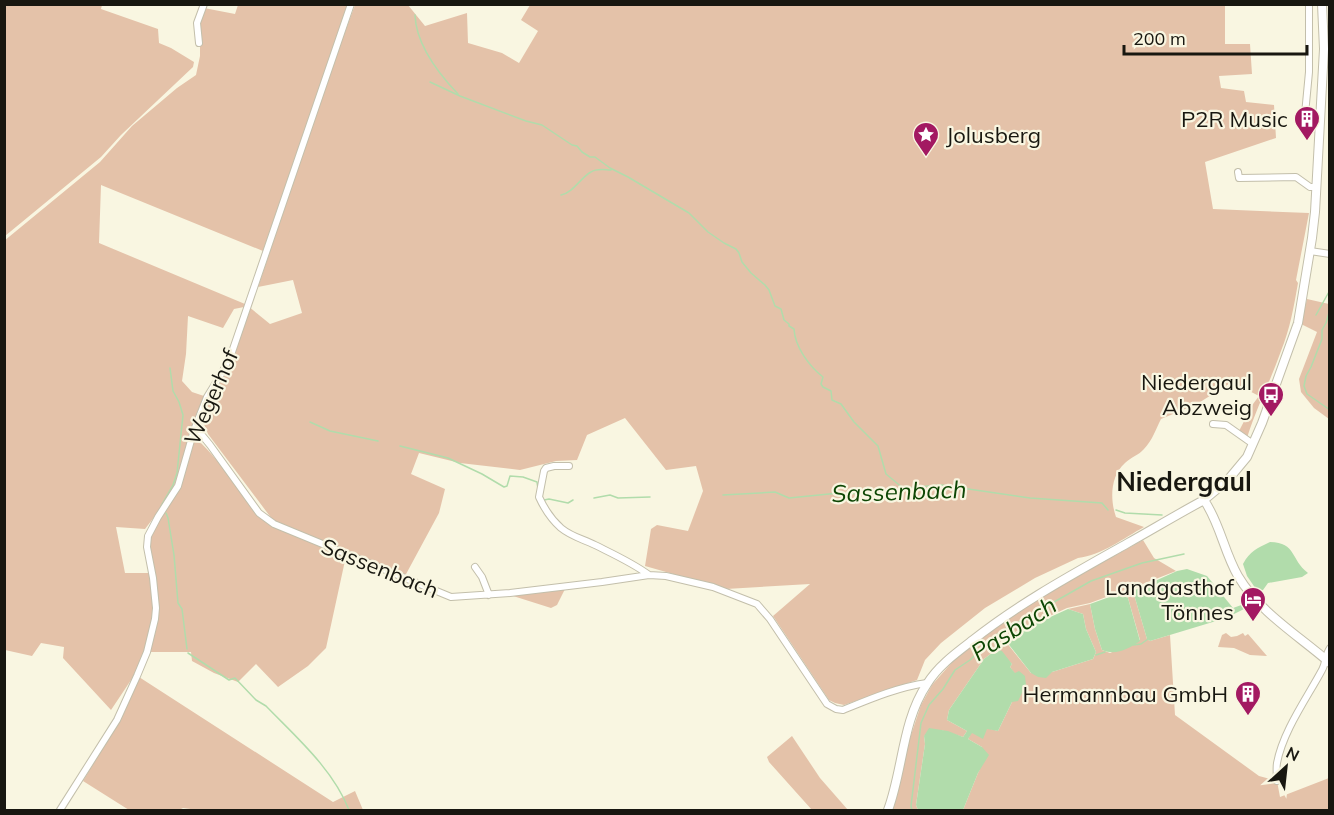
<svg xmlns="http://www.w3.org/2000/svg" width="1334" height="815" font-family="Mulish,sans-serif">
<style>
.green{fill:#e4c2a9}
.water{fill:#b1dcab}
.lines{fill:none;stroke-linecap:round;stroke-linejoin:round}
.stream{stroke:#b1dcab;stroke-width:1.5}
.minor-casing{stroke:#c3bfab;stroke-width:8}
.major-casing{stroke:#c3bfab;stroke-width:10}
.minor{stroke:#fff;stroke-width:6}
.major{stroke:#fff;stroke-width:8}
.labels{text-anchor:middle;stroke-width:4.5;stroke-linejoin:round;paint-order:stroke}
.poi-label{font-size:22px;fill:#181710;stroke:#f9f6e1;text-anchor:end}
.street-label{font-size:22px;fill:#181710;stroke:#f9f6e1}
.water-label{font-size:24px;font-style:italic;fill:#0d4604;stroke:#f9f6e1}
.quarter-label{font-size:26px;font-weight:bold;fill:#181710;stroke:#f9f6e1}
</style>
<rect width="100%" height="100%" fill="#f9f6e1"/>
<path class="green" d="M5,4L102,5L101,9L158,29L159,43L171,48L194,62L193,67L121,135L101,157L5,236Z
M238,5H349L332,50L263,251L101,185L99,243L245,304L244,307L234,309L223,328L188,316L186,354L182,381L192,392L207,397L223,371L248,306L270,324L302,313L293,280L258,287L336,56L355,5H408L425,26L467,13L468,43L502,53L519,63L538,31L521,20L530,5H1225V44H1250L1252,74L1219,76L1221,88L1244,91L1246,102L1274,105L1276,138L1205,162L1213,209L1309,213L1296,280L1298,283C1294,306 1290,329 1281,351C1271,380 1256,408 1247,438L1239,431L1253,404L1259,396L1232,382L1197,404L1161,419C1156,429 1152,441 1144,449C1139,455 1131,457 1125,463C1110,476 1110,500 1116,517L1144,527C1124,538 1102,555 1078,558L1035,578L985,608L941,643L925,660L917,680L844,705L835,703L829,700L773,616L810,584L726,589L645,566L651,529L657,525L688,531L703,491L696,466L666,470L625,418L587,435L577,460L556,461L520,470L460,463L419,453L411,474L445,489L439,513L405,576L276,523L272,519L208,434L201,417L207,397C188,424 188,452 176,481C169,499 157,513 145,529L116,527L125,573H150L154,611L147,644L135,674L111,710L63,658L64,647L41,643L32,656L5,650L4,241L100,162L132,126L177,88L196,75L200,56V23L204,8L235,14Z
M1307,299L1329,304V419L1314,408L1301,392L1299,379L1317,332L1301,324Z
M199,441C211,453 223,467 233,481C245,498 255,515 274,527L346,556L326,648L308,666L278,687L256,664L238,682L214,673L192,661L191,652H150L155,630L158,609L156,579L148,548L151,531L177,492L191,443Z
M1143,540L1154,558L1176,571L1143,584L1132,590H1125L1090,603L1067,608L1015,632L1006,642L1031,673L1052,672L1093,659L1096,652L1086,629L1083,614L1068,609L1090,604L1095,629L1102,650L1110,653L1140,640L1126,591H1133L1147,639L1150,641L1170,635L1175,715L1259,776L1277,781L1280,797L1329,778V810H963L978,773L980,769L982,747L968,739L971,733L987,728L998,731L1012,702L1015,674L1010,667L1012,664L997,649L984,659L949,710L947,720L967,731L963,737L941,730L924,736L925,744L916,805L918,810H892L907,747L921,705L932,685L954,660L995,625L1088,570Z
M565,589L557,605L551,608L510,595Z
M1226,633L1231,637L1237,636L1243,633L1245,636L1248,634L1267,656L1250,655L1234,648L1218,647L1222,635Z
M139,677L333,802L355,791L363,810H198L183,808L179,810H129L83,781L117,724Z
M792,736L820,778L848,810H812L769,762L767,757Z"/>
<path class="water" d="M1270,542C1297,543 1290,559 1308,573L1302,577L1268,583L1263,590L1258,592L1247,576L1243,564C1250,551 1257,548 1270,542Z
M1187,569L1207,576L1233,608L1247,603L1250,606L1226,618L1150,641L1147,639L1133,591L1177,571Z
M1126,591L1140,641C1128,649 1116,656 1102,650L1095,629L1090,604Z
M1068,609L1083,614L1086,629L1096,652L1093,659L1052,672L1046,678L1038,677L1031,673L1006,641L1015,633Z
M997,649L1002,651L1012,664L1010,667L1015,673L1019,671L1025,676L1026,685L1018,701L1012,702L998,731L987,729L983,739L972,733L968,739L982,747L989,755L978,773L963,810H918L916,805L925,744L924,736L929,728L948,731L963,737L967,731L947,720L949,710L984,659Z"/>
<g class="lines">
<path class="stream" d="M415,15C416,45 438,73 458,94
M430,82L460,96L526,121L542,125L572,145L577,146L582,152L590,157H595L610,168L628,177L689,213L708,232L724,243L736,249L739,253L742,262L751,273L765,285L769,290L775,306L781,309L784,320L789,324V326L794,329C795,347 809,366 823,377L821,384L823,387L831,391L832,400L841,404L854,422L878,446L886,474L904,489
M561,195C574,192 580,178 591,172C597,168 605,170 611,170
M1330,309L1326,323L1322,330V339L1311,367L1306,376L1304,386L1307,394L1330,410
M1316,315L1330,290
M310,422L330,431L378,441
M400,446L448,458L482,474L504,487L507,486L510,476L523,477L537,482L538,489
M723,495L775,492L789,498L839,493L890,495L896,489L941,485L1030,498L1102,503L1108,510
M594,498L610,495L618,498L650,497
M544,500L549,499L568,503L573,500
M161,506L173,485L177,473L183,415L179,402L173,391L170,368
M1116,510L1125,513L1162,515
M166,513L168,518L174,555L178,603L182,609L187,649
M1133,645L1141,644L1148,639
M188,653L229,680L235,678L256,700L266,706C296,737 333,769 349,810
M1096,655L1105,652
M912,810L911,806L921,723L929,705L943,689L955,670L970,660L996,635L1091,581L1142,563L1184,554"/>
<defs>
<path id="minor" d="M199,43L197,23L204,4
M1305,114L1309,72V4
M1238,172L1239,178L1296,177L1310,187H1317
M1310,251L1330,254
M1213,424L1226,425L1253,444
M194,430L201,434L210,445L259,513L274,524L451,597L510,593L602,582L649,575L666,576L713,587L757,604L770,619L827,704L836,709L843,710C870,699 898,687 927,683
M569,466H554L546,468L544,471L539,497C544,508 552,520 561,528C572,537 583,539 595,545C613,554 633,563 649,575
M475,567L482,577L489,595
M1277,781C1277,775 1276,768 1277,763C1283,731 1307,698 1322,670C1326,663 1325,655 1330,648
M60,810L117,720L137,676L147,652L155,619L156,608L153,578L147,547L148,536L158,517L178,486L194,430L207,397L223,371L232,352L351,4"/>
<path id="major" d="M1204,500C1220,523 1224,552 1238,576C1260,613 1298,635 1330,663
M888,810C903,770 902,721 927,684C938,666 956,653 973,640C1021,602 1075,573 1128,543C1153,529 1178,514 1204,500L1227,481L1247,457L1262,423L1298,323L1312,238L1315,212L1324,49L1322,4"/>
</defs>
<use href="#minor" class="minor-casing"/>
<use href="#major" class="major-casing"/>
<use href="#minor" class="minor"/>
<use href="#major" class="major"/>
</g>
<defs>
<symbol id="building-pin" viewBox="-11 -11 22 30"><path d="M0 17L-7.5 6A9.5 9.5 0 1 1 7.5 6Z" fill="#a31962" stroke="#f9f6e1"/><path d="M-4-6H4V6H1V3H-1V6H-4ZM-2.5-4.3h1.7v1.8h-1.7ZM.8-4.3h1.7v1.8H.8ZM-2.5-1h1.7V.8h-1.7ZM.8-1h1.7V.8H.8Z" fill="#fff"/></symbol>
<symbol id="sight-pin" viewBox="-11 -11 22 30"><path d="M0 17L-7.5 6A9.5 9.5 0 1 1 7.5 6Z" fill="#a31962" stroke="#f9f6e1"/><path d="M0-6L1.8-2.2L6-1.7L2.9 1.2L3.7 5.4L0 3.3L-3.7 5.4L-2.9 1.2L-6-1.7L-1.8-2.2Z" fill="#fff"/></symbol>
<symbol id="bus-pin" viewBox="-11 -11 22 30"><path d="M0 17L-7.5 6A9.5 9.5 0 1 1 7.5 6Z" fill="#a31962" stroke="#f9f6e1"/><path d="M-5-6H5V4H4V6H2V4H-2V6H-4V4H-5ZM-3.5-4V0h7V-4ZM-3.5 1.2v1.5H-2V1.2ZM2 1.2v1.5H3.5V1.2Z" fill="#fff"/></symbol>
<symbol id="hotel-pin" viewBox="-11 -11 22 30"><path d="M0 17L-7.5 6A9.5 9.5 0 1 1 7.5 6Z" fill="#a31962" stroke="#f9f6e1"/><path d="M-6-4.5h1.5V1H6V5H4.5V3h-9V5H-6ZM-4 0a1.8 1.8 0 1 1 3.6 0ZM.5 0V-2.5h3Q6-2.5 6 0Z" fill="#fff"/></symbol>
</defs>
<g fill-rule="evenodd">
<use href="#building-pin" x="1292" y="104" width="30" height="40"/>
<use href="#sight-pin" x="911" y="120" width="30" height="40"/>
<use href="#bus-pin" x="1256" y="380" width="30" height="40"/>
<use href="#hotel-pin" x="1238" y="585" width="30" height="40"/>
<use href="#building-pin" x="1233" y="679" width="30" height="40"/>
</g>
<g class="labels">
<g class="poi-label">
<text x="1288" y="127">P2R Music</text>
<text x="946" y="143" text-anchor="start">Jolusberg</text>
<text x="1252" y="390">Niedergaul<tspan x="1252" dy="25">Abzweig</tspan></text>
<text x="1234" y="595">Landgasthof<tspan x="1234" dy="25">Tönnes</tspan></text>
<text x="1228" y="702">Hermannbau GmbH</text>
</g>
<g class="street-label">
<text transform="translate(211 397) rotate(-66)" y="8">Wegerhof</text>
<text transform="translate(380 568) rotate(22)" y="8">Sassenbach</text>
</g>
<g class="water-label">
<text transform="translate(899 492) rotate(-2)" y="8">Sassenbach</text>
<text transform="translate(1014 629) rotate(-33)" y="8">Pasbach</text>
</g>
<g class="quarter-label">
<text x="1184" y="491">Niedergaul</text>
</g>
</g>
<rect width="1334" height="815" fill="none" stroke="#181710" stroke-width="12"/>
<g transform="translate(1286 767) rotate(27)" stroke="#f9f6e1" stroke-width="4.5" paint-order="stroke">
<path d="M0-4.5L10 22L0 15L-10 22Z" fill="#181710"/>
<text y="-9" font-size="16" font-weight="bold" text-anchor="middle" fill="#181710">N</text>
</g>
<path d="M1124 45v9h183v-9" fill="none" stroke="#181710" stroke-width="3"/>
<text x="1133" y="45" font-size="18" fill="#181710" stroke="#f9f6e1" stroke-width="4.5" paint-order="stroke">200 m</text>
</svg>
